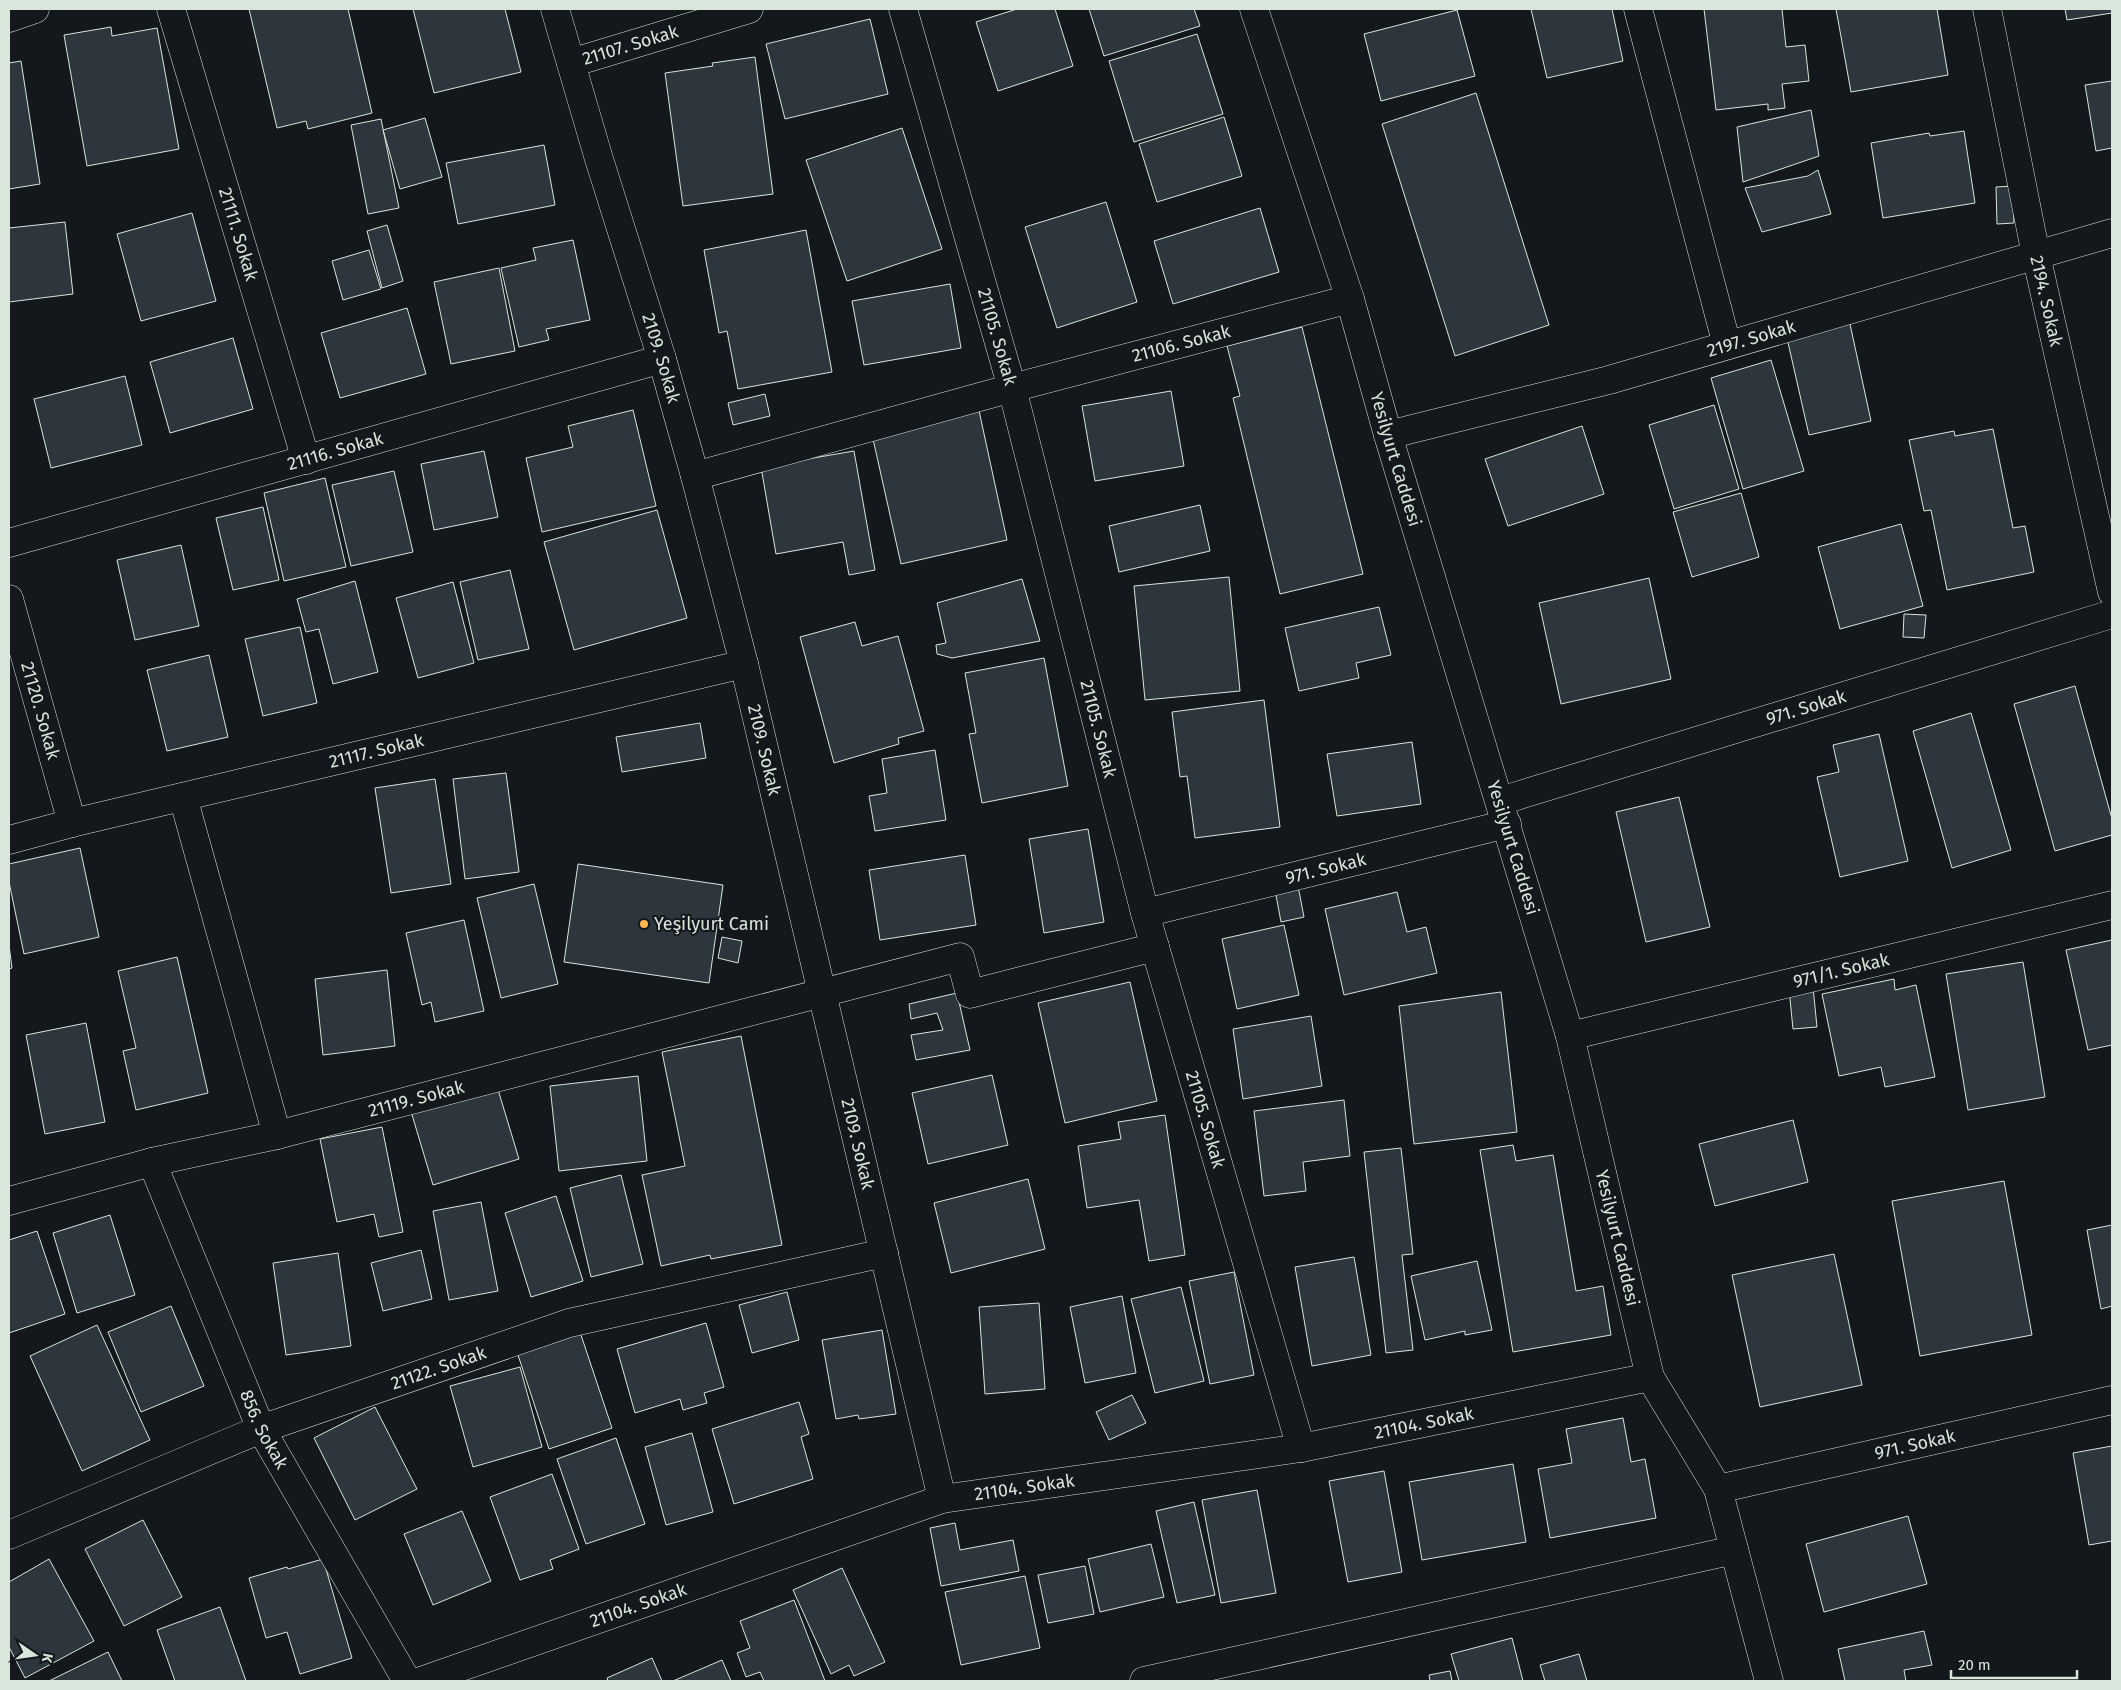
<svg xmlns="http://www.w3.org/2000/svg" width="2121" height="1690" font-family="'Fira Sans',sans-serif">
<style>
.building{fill:#2c363c;stroke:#d8e6dc}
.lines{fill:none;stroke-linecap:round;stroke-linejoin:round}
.minor-casing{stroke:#d8e6dc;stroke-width:29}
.minor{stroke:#14181c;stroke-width:28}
.poi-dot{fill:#ffb74d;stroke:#14181c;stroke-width:2}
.labels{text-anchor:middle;stroke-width:4;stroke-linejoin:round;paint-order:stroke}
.street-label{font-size:18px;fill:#d8e6dc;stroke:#14181c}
.poi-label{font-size:18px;fill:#d8e6dc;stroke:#14181c;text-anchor:start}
</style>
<rect width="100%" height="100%" fill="#14181c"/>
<path class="building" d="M249,9H348L372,113L308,129L306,121L277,128Z
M413,9H505L521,72L434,93Z
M1017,9H1055L1073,66L998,91L976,22Z
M1089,9H1194L1200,26L1104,56Z
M1531,9H1612L1623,61L1547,78Z
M1704,9H1782L1786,47L1805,45L1809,81L1782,84L1785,108L1768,110V104L1716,110Z
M1836,9H1937L1948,75L1851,92Z
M2065,9H2112V13L2067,20Z
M1457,10L1475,76L1381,101L1364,34Z
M870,19L888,94L785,119L766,44Z
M111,27L112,36L157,28L179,149L87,166L64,35Z
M1197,34L1223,114L1134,142L1109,61Z
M755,57L773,194L683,206L665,73L713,66L712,63Z
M21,61L40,184L9,189V63Z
M2112,81V148L2096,151L2085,85Z
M1476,93L1549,325L1455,356L1382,124Z
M1811,110L1819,156L1743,182L1737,127Z
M1224,117L1242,176L1157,202L1139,144Z
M425,118L442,177L400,189L383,130Z
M381,119L399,208L368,214L351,125Z
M902,128L942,249L847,281L806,160Z
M1964,131L1975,203L1883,218L1871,143L1929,133L1930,136Z
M544,145L555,205L458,224L446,163Z
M1818,170L1831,214L1762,232L1745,188L1808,176Z
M2013,186L2014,223L1997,224L1996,187Z
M1106,202L1137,302L1057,328L1025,227Z
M1260,208L1279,272L1173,304L1154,241Z
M192,213L216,301L141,321L117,234Z
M65,222L73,294L9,302V228Z
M387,225L403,281L382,288L367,231Z
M806,230L832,372L738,389L727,331L719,333L704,250Z
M573,240L590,320L546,329L549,340L519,347L501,268L536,260L533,248Z
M369,250L381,289L343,300L332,261Z
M499,268L515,351L451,364L434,282Z
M950,284L961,348L864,365L852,301Z
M407,308L426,374L340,398L321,333Z
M1850,324L1871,421L1809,435L1787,338Z
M1302,327L1363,574L1280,594L1233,398L1240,396L1227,346Z
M233,338L253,409L170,433L150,362Z
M1771,360L1804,471L1743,489L1711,378Z
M125,376L142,445L51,468L34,399Z
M1171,391L1184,466L1095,481L1082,406Z
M765,394L770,416L733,425L728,403Z
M1714,405L1739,489L1674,509L1649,425Z
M978,406L1007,540L901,564L871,430Z
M633,410L656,506L542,532L526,458L573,447L568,426Z
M1582,426L1604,494L1508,526L1485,459Z
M1993,429L2013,528L2025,526L2034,572L1947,590L1931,510L1924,511L1909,440L1954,431L1955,436Z
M484,451L498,517L434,530L421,464Z
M854,451L875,570L849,575L843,542L776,554L761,467Z
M394,471L413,552L351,566L332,485Z
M325,478L346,567L284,581L264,493Z
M1741,493L1759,557L1692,577L1673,512Z
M1200,505L1210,551L1119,572L1109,526Z
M263,507L279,580L233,590L216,518Z
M657,510L687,618L574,650L544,542Z
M1901,524L1923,606L1840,629L1818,547Z
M181,545L199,626L135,640L117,560Z
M510,570L529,649L478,660L460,582Z
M1229,577L1240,691L1145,700L1134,586Z
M1649,578L1671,679L1561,704L1539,603Z
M1022,579L1040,641L952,658L937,654L936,645L946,643L937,603Z
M355,581L378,672L333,684L319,629L306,632L297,599Z
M453,582L474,663L418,678L396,598Z
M1379,607L1391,655L1356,663L1359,678L1299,691L1285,628Z
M1904,614L1926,615L1924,638L1903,637Z
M855,622L862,646L898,636L924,731L898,738L899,744L834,763L800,637Z
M300,627L317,703L263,716L245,639Z
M209,655L228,737L167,751L147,670Z
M1044,658L1068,786L982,803L969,734L976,733L965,673Z
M2075,686L2112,819V835L2055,851L2014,704Z
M1264,700L1280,827L1195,838L1187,776L1180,777L1172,712Z
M1971,713L2011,850L1952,868L1913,731Z
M700,723L706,758L622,772L616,737Z
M1879,734L1908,861L1840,877L1817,777L1839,772L1833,745Z
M1412,742L1421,804L1337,816L1327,754Z
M935,750L946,820L875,831L869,796L887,793L882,759Z
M506,773L519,872L465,879L453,779Z
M435,779L451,884L391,893L375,788Z
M1679,797L1710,927L1646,942L1616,812Z
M1088,829L1104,922L1044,933L1029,839Z
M80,848L99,937L24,954L9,882V864Z
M965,855L976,925L880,940L869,870Z
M578,864L723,885L709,983L564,962Z
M534,884L558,984L501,998L477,898Z
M1298,886L1304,917L1281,922L1275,890Z
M1397,892L1407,932L1426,927L1437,973L1344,995L1325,909Z
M464,920L484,1011L435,1022L431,1002L422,1005L406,933Z
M1284,925L1299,995L1237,1009L1222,939Z
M722,937L742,941L738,963L718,958Z
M2112,940V1045L2088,1050L2066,950Z
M9,945L12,968L9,969Z
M177,957L208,1093L136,1110L123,1051L136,1048L118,971Z
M2023,962L2045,1097L1968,1110L1946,974Z
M387,970L395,1046L323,1055L315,979Z
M1894,979L1895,990L1916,985L1935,1077L1885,1087L1881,1067L1839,1076L1822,994Z
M1130,982L1157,1101L1065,1123L1038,1003Z
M1813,987L1817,1027L1793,1029L1789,989Z
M1501,992L1517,1132L1414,1144L1399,1006Z
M957,993L970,1050L916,1060L911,1035L943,1030L937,1013L911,1019L909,1004Z
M1311,1016L1322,1086L1243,1099L1233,1029Z
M86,1023L105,1122L45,1134L26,1035Z
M741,1036L782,1245L711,1259L710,1255L661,1266L642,1175L685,1166L662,1052Z
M992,1075L1008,1145L928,1164L912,1093Z
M638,1076L647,1161L559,1171L550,1086Z
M496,1083L519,1159L433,1185L410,1108Z
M1344,1100L1350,1156L1303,1162L1306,1191L1264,1196L1254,1111Z
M1165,1115L1185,1255L1149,1261L1139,1200L1087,1208L1078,1146L1121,1139L1118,1122Z
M1793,1120L1808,1182L1715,1206L1699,1144Z
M382,1127L403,1232L379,1237L374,1214L337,1222L320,1139Z
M1513,1145L1516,1161L1553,1155L1576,1291L1603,1286L1611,1335L1513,1352L1480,1150Z
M1401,1148L1413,1254L1402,1255L1413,1350L1386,1353L1364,1152Z
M621,1175L643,1264L591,1277L570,1188Z
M1028,1179L1045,1249L951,1273L934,1203Z
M2004,1181L2032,1335L1920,1356L1892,1201Z
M556,1196L583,1281L531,1297L505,1213Z
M481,1202L498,1291L449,1300L433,1211Z
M110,1215L135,1295L77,1313L53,1233Z
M2112,1225V1306L2101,1309L2087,1230Z
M37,1231L65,1314L9,1333V1240Z
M421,1250L432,1299L383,1311L371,1263Z
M338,1253L351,1346L286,1355L273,1263Z
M1834,1254L1862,1385L1760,1407L1732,1275Z
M1354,1257L1371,1355L1312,1366L1295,1267Z
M1477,1261L1492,1330L1465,1335V1331L1425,1340L1411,1276Z
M1234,1272L1254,1375L1210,1384L1189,1281Z
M1181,1287L1204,1381L1155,1393L1131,1299Z
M787,1292L799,1340L752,1353L739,1305Z
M1122,1296L1136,1373L1085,1383L1070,1307Z
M1039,1303L1045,1389L985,1394L979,1307Z
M171,1306L204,1386L141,1412L108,1332Z
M706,1323L724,1387L704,1393L707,1403L683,1410L680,1399L635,1413L617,1349Z
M97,1325L150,1440L82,1471L30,1356Z
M882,1330L896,1414L859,1419L858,1415L836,1419L822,1340Z
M580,1332L612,1428L549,1449L517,1352Z
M520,1367L542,1447L473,1467L450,1386Z
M1132,1395L1146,1423L1109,1440L1096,1412Z
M799,1402L809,1434L801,1437L813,1479L734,1504L712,1429Z
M375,1407L417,1489L355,1520L314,1438Z
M1623,1418L1631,1462L1645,1459L1656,1518L1550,1538L1538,1469L1572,1463L1566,1429Z
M692,1433L713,1512L666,1525L645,1447Z
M616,1438L645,1524L586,1544L557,1459Z
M2112,1446V1541L2089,1545L2073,1453Z
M1513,1464L1526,1542L1422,1560L1409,1482Z
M1384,1471L1402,1572L1348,1582L1329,1481Z
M552,1474L579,1549L550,1560L553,1569L520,1580L490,1497Z
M1257,1490L1276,1593L1221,1603L1202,1500Z
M1194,1502L1215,1595L1177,1603L1156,1511Z
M462,1511L491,1581L433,1605L404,1534Z
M1908,1516L1927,1584L1824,1612L1806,1544Z
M143,1520L182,1597L124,1626L85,1549Z
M955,1523L960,1550L1013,1540L1019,1571L941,1586L930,1528Z
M1151,1544L1164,1597L1100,1612L1088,1559Z
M49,1559L94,1641L25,1678L9,1647V1582Z
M323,1559L352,1658L300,1674L287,1632L266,1638L249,1578L287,1567L288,1569Z
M1085,1566L1094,1614L1048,1623L1038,1575Z
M842,1568L885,1662L854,1676L849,1665L831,1674L793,1590Z
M1025,1576L1040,1648L961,1665L945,1592Z
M794,1600L825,1681H764L760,1672L746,1677L737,1653L750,1648L740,1621Z
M220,1607L246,1681H175L157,1630Z
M1924,1631L1932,1665L1904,1670L1906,1681H1845L1838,1649Z
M1512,1638L1523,1681H1459L1451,1654Z
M108,1652L122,1681H49Z
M1579,1654L1587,1681H1545L1540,1665Z
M652,1658L662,1681H608L607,1678Z
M722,1660L731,1681H673Z
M1450,1671L1452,1681H1430L1429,1675Z"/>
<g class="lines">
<defs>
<g id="minor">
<path id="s1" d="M171,9L306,460"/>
<path id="s2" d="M555,9L599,159L662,359L695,476L744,664L942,1499"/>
<path id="s3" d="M903,9L1012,388L1145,913L1301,1448"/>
<path id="s4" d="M1254,9L1350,299L1388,435L1570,1036L1650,1377L1718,1489L1769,1681"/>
<path d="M1638,9L1727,345"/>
<path id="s5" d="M1987,9L2036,255L2112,592"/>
<path d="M9,18L35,9"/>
<path id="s6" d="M571,63L749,9"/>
<path id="s7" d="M1388,435L1609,380L2112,233"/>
<path id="s8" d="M695,476L1012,388L1350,299"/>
<path id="s9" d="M9,543L662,359"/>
<path id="s10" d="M9,599L72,823"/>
<path d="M183,797L277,1135"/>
<path id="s11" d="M1500,801L2112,614"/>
<path id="s12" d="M9,840L72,823L744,664"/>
<path id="s13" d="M1145,913L1507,824"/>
<path id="s14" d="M1570,1036L2112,905"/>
<path id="s15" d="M152,1162L261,1429L407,1681"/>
<path id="s16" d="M9,1201L152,1162L277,1135L960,957L970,994L1155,947"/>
<path id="s17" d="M1718,1489L2112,1400"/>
<path id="s18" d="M9,1535L261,1429L569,1323L884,1253"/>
<path id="s19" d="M421,1681L942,1499L1301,1448L1650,1377"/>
<path d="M1144,1681L1734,1550"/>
</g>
</defs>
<use href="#minor" class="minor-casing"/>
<use href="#minor" class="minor"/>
</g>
<circle class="poi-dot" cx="644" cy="924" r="5"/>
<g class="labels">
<g class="street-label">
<text dy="6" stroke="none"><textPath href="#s6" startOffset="62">21107. Sokak</textPath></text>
<text dy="6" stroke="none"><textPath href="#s1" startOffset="235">21111. Sokak</textPath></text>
<text dy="6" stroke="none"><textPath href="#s5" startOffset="298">2194. Sokak</textPath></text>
<text dy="6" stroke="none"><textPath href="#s3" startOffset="341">21105. Sokak</textPath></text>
<text dy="6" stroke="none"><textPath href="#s7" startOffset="376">2197. Sokak</textPath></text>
<text dy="6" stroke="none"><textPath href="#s8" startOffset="504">21106. Sokak</textPath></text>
<text dy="6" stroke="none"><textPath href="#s2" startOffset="365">2109. Sokak</textPath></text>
<text dy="6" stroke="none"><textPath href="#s9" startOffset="339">21116. Sokak</textPath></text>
<text dy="6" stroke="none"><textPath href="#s4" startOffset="472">Yesilyurt Caddesi</textPath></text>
<text dy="6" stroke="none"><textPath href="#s11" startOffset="320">971. Sokak</textPath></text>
<text dy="6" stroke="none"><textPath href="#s10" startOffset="116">21120. Sokak</textPath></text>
<text dy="6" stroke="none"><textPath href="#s3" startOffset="746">21105. Sokak</textPath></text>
<text dy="6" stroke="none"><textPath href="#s2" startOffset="770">2109. Sokak</textPath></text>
<text dy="6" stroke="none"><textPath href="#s12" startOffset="378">21117. Sokak</textPath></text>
<text dy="6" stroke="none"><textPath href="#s4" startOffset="878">Yesilyurt Caddesi</textPath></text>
<text dy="6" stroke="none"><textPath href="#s13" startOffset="186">971. Sokak</textPath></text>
<text dy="6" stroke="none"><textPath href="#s14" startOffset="279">971/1. Sokak</textPath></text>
<text dy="6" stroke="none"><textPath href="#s16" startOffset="420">21119. Sokak</textPath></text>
<text dy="6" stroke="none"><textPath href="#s3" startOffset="1151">21105. Sokak</textPath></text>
<text dy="6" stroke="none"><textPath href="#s2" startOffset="1175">2109. Sokak</textPath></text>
<text dy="6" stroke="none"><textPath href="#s4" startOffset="1282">Yesilyurt Caddesi</textPath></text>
<text dy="6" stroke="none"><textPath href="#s18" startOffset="461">21122. Sokak</textPath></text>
<text dy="6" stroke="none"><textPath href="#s19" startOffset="1040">21104. Sokak</textPath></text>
<text dy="6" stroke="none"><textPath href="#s15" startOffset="290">856. Sokak</textPath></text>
<text dy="6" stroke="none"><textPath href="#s17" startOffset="202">971. Sokak</textPath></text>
<text dy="6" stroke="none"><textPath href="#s19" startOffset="635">21104. Sokak</textPath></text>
<text dy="6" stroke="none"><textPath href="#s19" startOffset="230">21104. Sokak</textPath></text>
</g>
<g class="poi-label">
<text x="654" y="930">Yeşilyurt Cami</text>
</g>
</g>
<rect width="2121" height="1690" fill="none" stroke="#d8e6dc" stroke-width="20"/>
<g transform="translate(35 1655) rotate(103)" stroke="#14181c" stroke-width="4" paint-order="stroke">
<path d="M0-4L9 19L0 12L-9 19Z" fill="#d8e6dc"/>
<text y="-8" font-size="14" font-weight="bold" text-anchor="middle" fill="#d8e6dc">K</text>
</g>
<path d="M1951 1670v8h126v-8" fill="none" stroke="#d8e6dc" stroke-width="2.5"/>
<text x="1958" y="1670" font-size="15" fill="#d8e6dc" stroke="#14181c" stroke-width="4" paint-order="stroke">20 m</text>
</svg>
